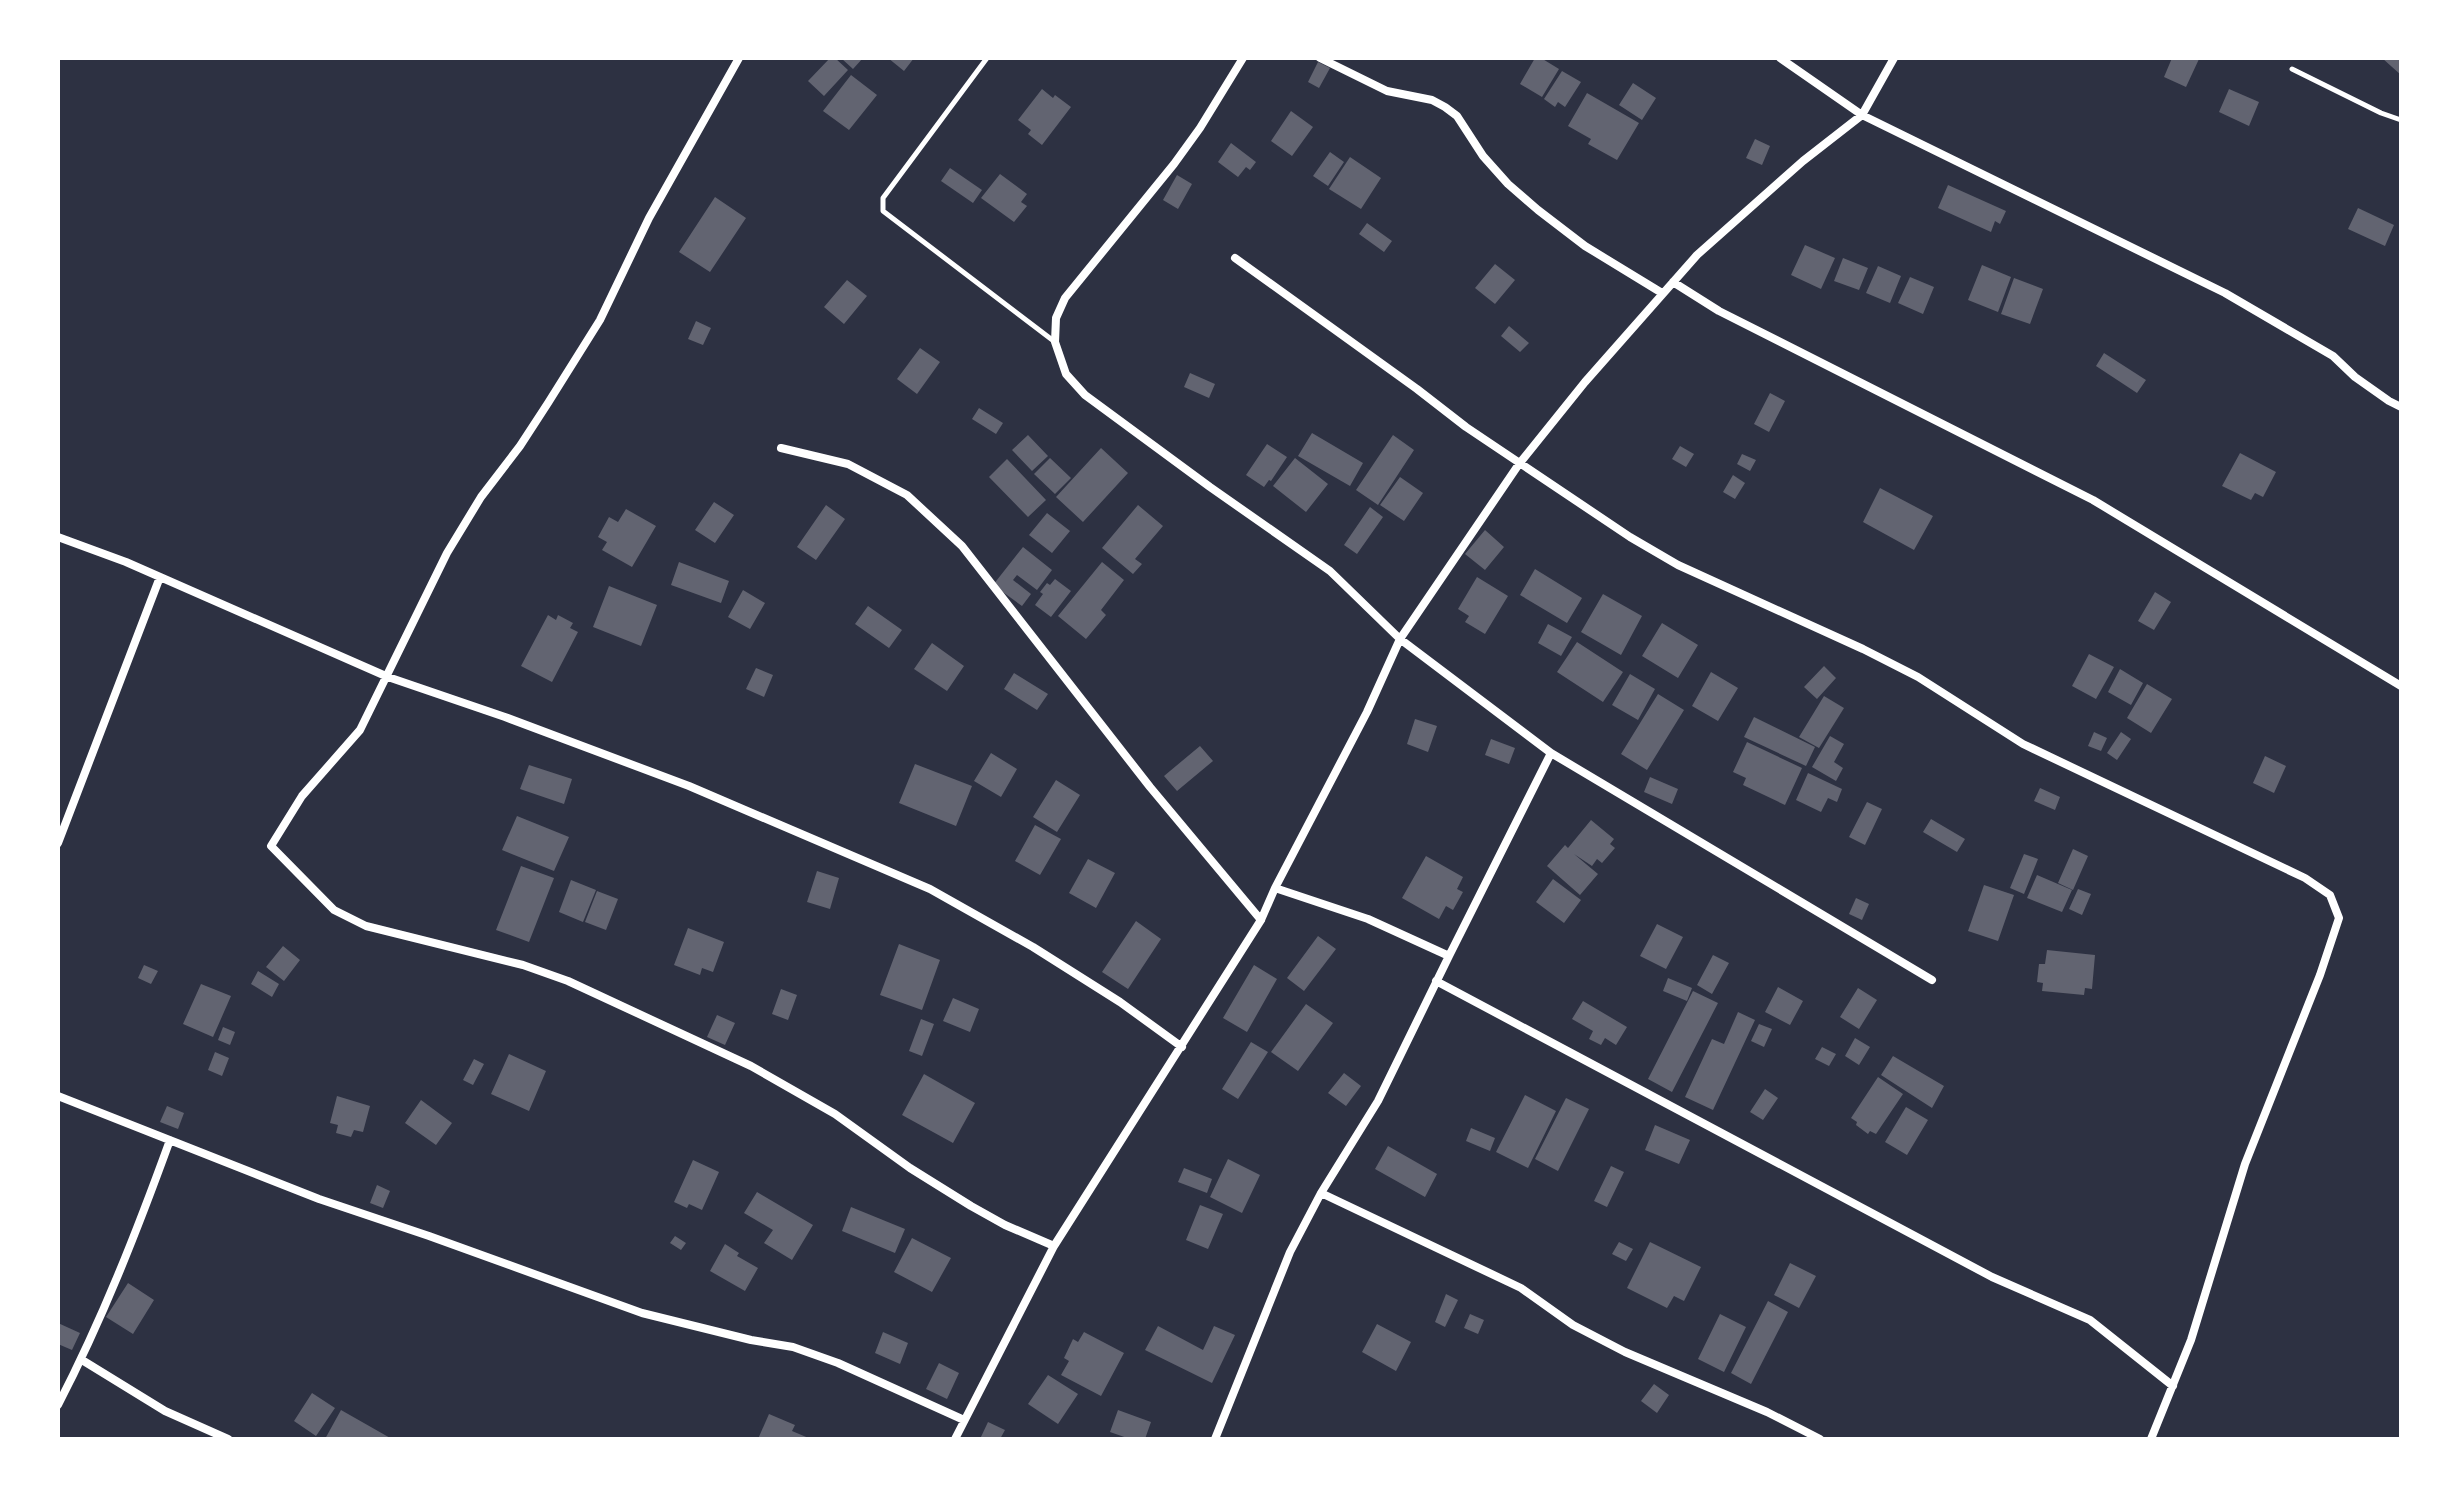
<svg xmlns="http://www.w3.org/2000/svg" width="2459" height="1497" font-family="'Fira Sans Condensed',sans-serif">
<style>
.building{fill:#626471}
.lines{fill:none;stroke-linecap:round;stroke-linejoin:round}
.service{stroke:#fff;stroke-width:5}
.minor{stroke:#fff;stroke-width:8}
</style>
<rect width="100%" height="100%" fill="#2d3142"/>
<path class="building" d="M830,58H835L848,70L824,96L808,81Z
M841,58H863L853,69Z
M888,58H914L904,71Z
M1535,58H1541L1559,69L1542,97L1520,84Z
M2172,58L2199,59L2186,87L2164,77Z
M2382,58H2401V75Z
M1318,62L1330,68L1319,88L1308,82Z
M1562,71L1581,82L1565,107L1558,102L1555,107L1544,99Z
M851,75L877,95L849,130L823,111Z
M1633,83L1656,98L1642,120L1619,105Z
M1042,89L1053,98L1055,95L1071,107L1042,145L1028,134L1031,130L1018,120Z
M2229,89L2259,102L2249,126L2219,112Z
M1587,93L1639,123L1617,160L1588,144L1591,139L1568,126Z
M1291,111L1313,127L1292,156L1271,141Z
M1755,139L1770,146L1762,165L1746,158Z
M1231,143L1256,162L1250,170L1246,167L1238,177L1218,162Z
M1330,152L1344,162L1328,186L1313,176Z
M1350,157L1381,178L1361,209L1329,189Z
M950,168L982,190L973,203L941,181Z
M1000,174L1027,194L1021,202L1027,206L1014,222L981,198Z
M1177,175L1192,184L1178,209L1163,200Z
M1948,185L2006,211L2000,224L1995,221L1991,232L1938,208Z
M715,197L746,218L710,272L679,252Z
M2358,208L2394,225L2385,246L2348,229Z
M1367,223L1392,241L1384,252L1359,234Z
M1805,245L1835,258L1821,289L1791,275Z
M1843,258L1868,268L1859,290L1834,281Z
M1495,264L1515,280L1495,304L1475,288Z
M1982,265L2011,277L1998,312L1968,300Z
M1878,266L1901,276L1890,303L1866,293Z
M1910,277L1934,287L1923,314L1898,303Z
M2014,278L2043,289L2030,324L2001,314Z
M847,280L867,296L844,324L824,307Z
M696,321L711,328L703,345L688,339Z
M1509,326L1529,343L1520,352L1501,336Z
M920,348L940,362L917,394L897,379Z
M2104,353L2146,380L2137,393L2096,366Z
M1190,373L1215,384L1209,398L1184,387Z
M1770,393L1785,401L1769,432L1754,424Z
M979,408L1003,423L996,434L972,419Z
M1312,433L1363,463L1350,486L1298,456Z
M1028,435L1048,456L1032,471L1012,450Z
M1393,435L1414,450L1378,505L1356,490Z
M1267,444L1287,457L1271,481L1269,480L1264,487L1246,475Z
M1680,446L1694,454L1686,467L1672,459Z
M1101,448L1128,473L1083,522L1056,497Z
M2240,453L2276,472L2263,497L2255,493L2251,500L2222,486Z
M1742,454L1756,460L1750,471L1737,464Z
M1050,458L1071,478L1055,494L1034,474Z
M1295,458L1328,484L1306,512L1273,486Z
M1007,459L1046,500L1028,517L989,477Z
M1733,475L1745,483L1735,499L1723,492Z
M1400,477L1423,493L1404,521L1380,505Z
M1880,488L1933,516L1914,550L1863,522Z
M714,502L734,515L715,543L695,530Z
M826,505L845,519L816,560L797,547Z
M1138,505L1163,526L1135,559L1142,564L1133,574L1102,548Z
M1370,507L1383,517L1357,554L1344,545Z
M626,509L656,526L632,567L602,550L607,542L598,537L609,517L618,522Z
M1047,513L1070,531L1052,553L1029,535Z
M1485,530L1504,547L1485,570L1465,554Z
M1023,547L1052,570L1037,590L1017,575L1013,580L1031,594L1022,606L993,585Z
M679,562L729,581L721,603L671,585Z
M1102,562L1124,580L1101,610L1106,615L1086,639L1058,616Z
M1535,569L1582,598L1567,623L1520,595Z
M1477,577L1508,596L1485,634L1465,622L1469,616L1458,609Z
M1055,579L1071,591L1051,617L1035,605L1043,594L1040,592L1047,583L1050,585Z
M609,586L657,605L641,646L593,627Z
M743,590L765,603L750,629L728,617Z
M2155,592L2171,602L2154,630L2138,621Z
M1603,594L1642,616L1621,655L1581,632Z
M868,606L902,630L889,648L855,624Z
M548,615L556,620L558,615L573,623L570,628L578,632L552,682L521,666Z
M1662,623L1698,645L1678,678L1642,656Z
M1548,624L1572,637L1561,656L1538,643Z
M1577,642L1623,672L1603,702L1557,672Z
M932,643L964,666L947,691L914,669Z
M2089,654L2114,667L2096,699L2072,686Z
M1824,666L1836,678L1817,699L1804,687Z
M756,668L773,675L764,697L746,689Z
M2120,669L2143,683L2131,705L2108,692Z
M1711,672L1738,688L1718,721L1692,706Z
M1014,673L1048,694L1037,710L1004,689Z
M1630,674L1655,689L1638,720L1612,705Z
M2147,684L2172,699L2151,733L2127,718Z
M1658,694L1684,710L1647,770L1621,754Z
M1824,696L1844,708L1819,748L1799,737Z
M1754,717L1815,747L1806,766L1744,737Z
M1415,719L1437,726L1428,752L1407,744Z
M2094,732L2107,738L2101,751L2088,746Z
M2121,732L2131,739L2117,760L2107,753Z
M1830,736L1844,744L1834,762L1843,768L1836,781L1812,767Z
M1491,739L1515,748L1509,764L1485,755Z
M1747,742L1802,768L1785,805L1743,785L1746,778L1733,772Z
M1200,746L1213,761L1177,791L1164,776Z
M991,753L1017,769L1001,797L974,781Z
M2265,756L2286,766L2274,793L2253,783Z
M915,764L972,786L956,826L899,803Z
M529,765L572,779L564,804L520,789Z
M1808,773L1842,789L1837,802L1828,798L1821,812L1796,800Z
M1650,777L1678,789L1672,804L1644,792Z
M1056,780L1080,795L1057,832L1033,817Z
M2040,788L2060,797L2055,810L2034,801Z
M1867,802L1882,809L1865,845L1849,837Z
M517,816L569,837L554,871L502,850Z
M1931,819L1965,839L1957,852L1923,832Z
M1591,820L1614,839L1610,844L1615,848L1602,863L1597,859L1592,866L1574,854L1598,874L1580,895L1547,866L1565,845L1568,848Z
M1035,825L1061,839L1040,875L1015,861Z
M2073,849L2088,856L2073,890L2058,883Z
M2024,854L2038,859L2024,894L2010,888Z
M1426,856L1463,877L1457,889L1463,892L1453,910L1446,906L1439,919L1402,898Z
M1088,859L1115,873L1096,908L1069,893Z
M521,866L554,878L529,942L496,930Z
M817,871L839,878L830,909L807,902Z
M2037,875L2072,890L2062,912L2027,898Z
M1553,879L1581,900L1564,923L1536,902Z
M571,880L596,890L583,922L559,912Z
M1984,885L2014,895L1998,941L1968,931Z
M2078,889L2091,894L2082,915L2069,909Z
M597,891L618,899L606,930L585,922Z
M1856,898L1869,904L1862,920L1849,914Z
M1136,921L1161,939L1128,989L1102,972Z
M1657,924L1683,937L1666,969L1640,956Z
M688,928L724,942L713,972L702,968L700,975L674,965Z
M1318,936L1336,949L1304,991L1287,978Z
M899,944L940,960L922,1010L880,995Z
M283,946L300,960L284,981L266,967Z
M2047,950L2095,955L2092,989L2085,988L2084,995L2042,991L2043,983L2037,982L2039,964H2045Z
M1713,955L1729,963L1712,994L1697,985Z
M144,965L158,971L151,984L138,978Z
M1254,965L1277,979L1247,1032L1223,1018Z
M258,971L279,984L272,997L251,984Z
M1668,978L1692,988L1687,1001L1663,991Z
M201,984L231,996L213,1037L183,1024Z
M1778,987L1803,1001L1790,1025L1765,1012Z
M1858,988L1877,1000L1859,1029L1840,1017Z
M781,989L797,995L788,1020L772,1014Z
M1693,991L1718,1003L1672,1092L1648,1079Z
M953,998L979,1009L970,1032L943,1021Z
M1583,1001L1627,1027L1616,1045L1605,1038L1601,1045L1589,1039L1593,1031L1572,1019Z
M1306,1004L1333,1023L1298,1071L1271,1052Z
M1738,1012L1755,1020L1713,1110L1685,1097L1712,1039L1724,1044Z
M717,1015L735,1023L725,1045L707,1037Z
M921,1019L934,1024L922,1056L909,1051Z
M1759,1024L1772,1029L1764,1047L1751,1041Z
M223,1027L235,1032L230,1045L218,1040Z
M1855,1038L1870,1047L1859,1065L1845,1056Z
M1251,1042L1268,1052L1238,1099L1222,1089Z
M1822,1047L1836,1054L1829,1066L1815,1059Z
M215,1052L229,1058L222,1076L208,1070Z
M509,1054L546,1071L529,1111L491,1094Z
M1893,1056L1944,1086L1932,1108L1881,1075Z
M474,1059L484,1064L473,1085L463,1080Z
M1344,1073L1361,1086L1346,1106L1328,1093Z
M924,1074L975,1103L953,1143L902,1115Z
M1878,1077L1903,1094L1876,1134L1870,1131L1868,1134L1856,1125L1857,1122L1851,1118Z
M1765,1089L1778,1098L1763,1120L1750,1112Z
M1525,1095L1556,1111L1528,1168L1496,1152Z
M337,1096L370,1106L363,1132L354,1130L351,1137L336,1133L338,1125L330,1123Z
M1566,1098L1589,1109L1558,1171L1535,1159Z
M421,1100L452,1123L436,1145L405,1123Z
M167,1106L184,1113L178,1129L160,1122Z
M1906,1107L1928,1120L1907,1155L1885,1142Z
M1655,1125L1690,1140L1679,1164L1645,1150Z
M1471,1128L1495,1138L1490,1151L1466,1141Z
M1388,1146L1437,1174L1425,1197L1375,1169Z
M1228,1159L1260,1175L1242,1213L1210,1197Z
M693,1160L719,1172L702,1210L689,1204L687,1208L674,1202Z
M1611,1166L1624,1172L1607,1207L1594,1201Z
M1184,1168L1212,1179L1207,1193L1178,1182Z
M377,1185L390,1191L383,1208L370,1203Z
M757,1192L813,1225L792,1260L764,1243L773,1230L744,1213Z
M1200,1205L1223,1214L1208,1249L1186,1240Z
M851,1207L905,1229L895,1253L842,1231Z
M675,1236L686,1243L681,1250L670,1243Z
M912,1238L951,1258L932,1292L894,1272Z
M1619,1242L1633,1249L1626,1261L1612,1254Z
M1650,1242L1701,1267L1684,1301L1674,1296L1667,1308L1627,1288Z
M725,1244L739,1253L737,1256L758,1268L745,1291L710,1271Z
M1790,1263L1816,1276L1799,1308L1774,1295Z
M128,1283L154,1300L133,1334L106,1317Z
M1446,1294L1458,1300L1445,1327L1435,1322Z
M1768,1301L1788,1312L1751,1384L1731,1373Z
M1470,1314L1484,1320L1478,1334L1464,1328Z
M1720,1314L1746,1327L1724,1372L1698,1359Z
M58,1323L80,1333L72,1350L58,1344Z
M1377,1324L1411,1342L1396,1371L1362,1352Z
M1158,1326L1203,1350L1214,1326L1235,1335L1212,1383L1145,1350Z
M883,1332L908,1343L900,1364L875,1353Z
M1084,1332L1124,1353L1101,1396L1061,1375L1069,1361L1064,1358L1073,1339L1078,1342Z
M939,1363L959,1373L947,1399L926,1389Z
M1048,1375L1078,1394L1058,1424L1028,1404Z
M1654,1384L1669,1395L1657,1413L1641,1401Z
M312,1393L335,1408L316,1436L294,1421Z
M341,1410L392,1439H325Z
M1118,1410L1151,1422L1145,1439H1130L1110,1432Z
M769,1414L795,1425L792,1431L811,1439H758Z
M988,1422L1005,1430L1000,1439H980Z"/>
<g class="lines">
<path class="service" d="M987,58L883,198V211L1055,342
M2292,69L2381,113L2401,120"/>
<path class="minor" d="M739,58L649,218L600,320L548,403L520,446L481,497L447,553L360,730L302,796L271,846L334,910L366,926L523,965L568,981L751,1066L835,1114L910,1168L971,1206L1005,1225L1054,1246
M1243,58L1200,128L1174,164L1065,298L1056,318L1055,342L1066,374L1085,395L1210,487L1330,571L1400,639L1551,753
M1320,58L1387,91L1432,100L1445,107L1457,116L1483,156L1508,184L1538,210L1585,246L1662,293
M1780,58L1862,115L2225,293L2333,356L2355,377L2389,401L2401,407
M1235,258L1417,389L1466,427L1630,537L1678,565L1863,649L1918,677L2023,744L2305,878L2330,895L2339,918L2320,975L2245,1164L2191,1340L2151,1439
M1673,282L1719,311L2093,500L2401,686
M781,448L848,464L907,495L962,546L1150,787L1261,920
M58,537L126,562L388,677L505,717L689,786L930,889L1033,947L1120,1002L1182,1047
M58,843L160,577
M1449,956L1551,753L1932,980
M1436,981L1992,1277L2090,1320L2173,1386
M58,1096L319,1199L429,1236L642,1313L751,1340L793,1347L838,1363L964,1420
M1321,1193L1521,1288L1573,1325L1625,1352L1767,1412L1820,1439
M82,1360L165,1411L228,1439
M58,1405C102,1320 137,1231 170,1140
M955,1439L1054,1246L1261,920L1275,888L1367,712L1400,639L1519,464L1585,382L1697,255L1803,161L1862,115L1894,58
M1215,1439L1290,1252L1321,1193L1378,1101L1449,956L1368,919L1275,888"/>
</g>
<rect width="2459" height="1497" fill="none" stroke="#ffffff" stroke-width="120"/>
</svg>
